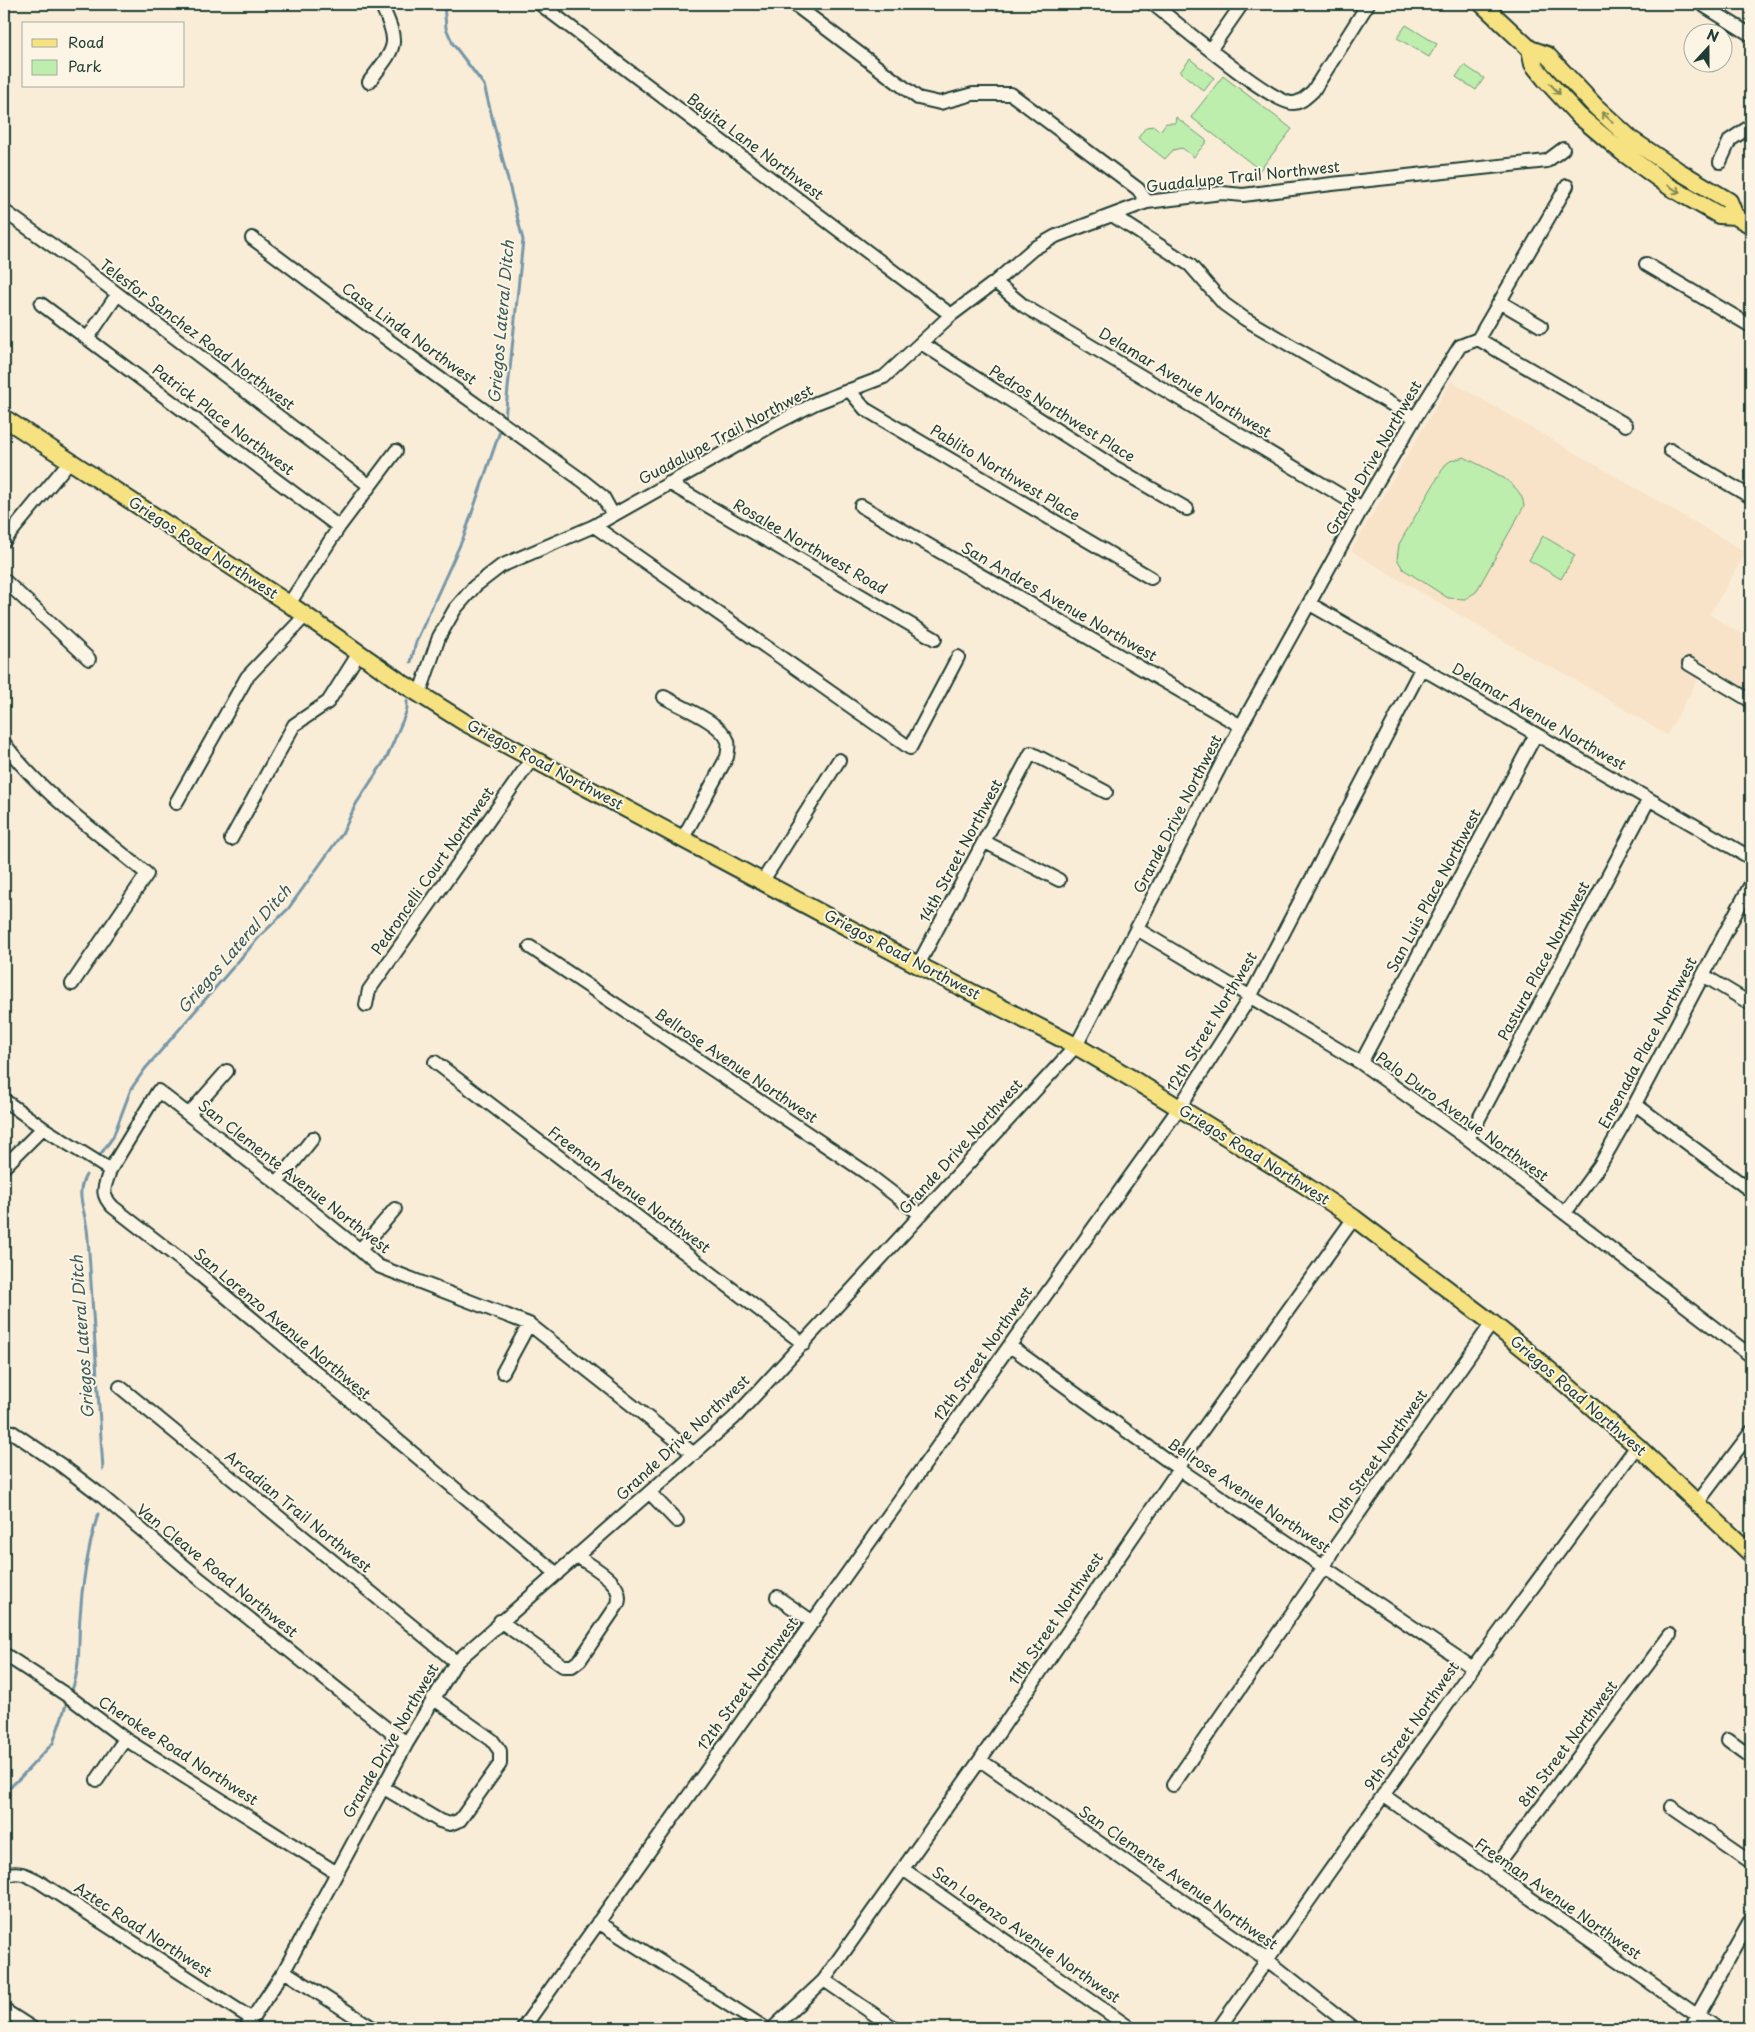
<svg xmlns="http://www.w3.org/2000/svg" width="1755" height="2032" font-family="'Playpen Sans',sans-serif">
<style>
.built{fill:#f8e3c8}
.green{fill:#bdeead;stroke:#6e9670}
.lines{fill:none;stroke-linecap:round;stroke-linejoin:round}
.stream{stroke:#7497a8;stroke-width:3}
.minor-casing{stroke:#1f3d34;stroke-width:16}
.major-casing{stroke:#1f3d34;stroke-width:20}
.minor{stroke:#fcf5e5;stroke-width:12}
.major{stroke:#f7e281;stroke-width:16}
.oneway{stroke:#808757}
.labels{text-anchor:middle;stroke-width:4;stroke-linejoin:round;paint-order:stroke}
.street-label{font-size:15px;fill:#1f3d34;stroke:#fcf5e5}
.water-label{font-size:16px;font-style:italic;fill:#3b5b5b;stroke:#fcf5e5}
</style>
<rect width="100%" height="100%" fill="#faedd8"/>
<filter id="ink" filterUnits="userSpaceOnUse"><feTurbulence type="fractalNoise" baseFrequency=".02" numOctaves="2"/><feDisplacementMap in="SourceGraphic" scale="10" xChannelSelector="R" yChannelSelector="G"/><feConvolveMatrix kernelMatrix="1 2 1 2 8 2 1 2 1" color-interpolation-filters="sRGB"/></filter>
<g filter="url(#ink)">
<path class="built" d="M1451,381L1746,552L1710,615L1751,639V677L1744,690L1705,667L1667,735L1559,670L1543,664L1351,551Z"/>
<path class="green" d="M1406,25L1437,44L1429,57L1397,38Z
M1190,59L1214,78L1204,91L1180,72Z
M1464,65L1484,78L1476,90L1456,77Z
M1223,76L1292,129L1260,170L1191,117Z
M1176,117L1207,141L1194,157L1182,148L1173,150L1165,159L1138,138L1146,127L1154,126L1160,131L1166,123H1175Z
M1464,457C1484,468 1522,481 1524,506L1476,592L1465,599L1448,598L1403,569L1397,559L1399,544L1445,465L1450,461Z
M1543,536L1575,555L1561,579L1529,560Z"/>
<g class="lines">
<path class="stream" d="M444,4L446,28L453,44L484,85L523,240L505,418
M411,662L416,642L464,536L500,431
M100,1155L113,1137L131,1089L145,1069L260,936L288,909L336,842L343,832L356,804L387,757L405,715L407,709V701
M86,1175C76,1192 83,1205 86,1223C88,1232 88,1242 89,1252L103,1469
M72,1690C81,1666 78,1642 80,1617C82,1582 88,1548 98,1514
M4,1793L20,1778L53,1743L66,1705"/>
<defs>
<path id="minor" d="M540,4L951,315
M794,4L918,98L940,103L973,94H1011L1126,180L1138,189L1147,202
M1153,4C1176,22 1270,103 1293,103C1301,103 1307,96 1313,91L1368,4
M1701,4L1751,35
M1210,50L1242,4
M369,82C397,45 400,46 381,4
M1720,162L1730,140L1751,126
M4,211L77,263L370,486
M1112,215L1190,265L1224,304L1245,319L1415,418
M252,238L435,375L583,481L603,497L613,515
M1646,264L1751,326
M995,282L1024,306L1362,508
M1500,302L1541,326
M41,304L339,527
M87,339L117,295
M1478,339L1626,425
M921,343L1116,468L1187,509
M849,390L865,409L1151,578
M1670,450L1751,497
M669,483L935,639
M861,506L1241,726
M594,526L910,748L958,657
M4,541L69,462
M4,580L89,659
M289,604L339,527L396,451
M1310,604L1751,858
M1689,664L1751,701
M419,695L439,637L455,609L475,586L501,566L594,526L773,425L816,403L884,377L951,315L995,282L1033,249L1056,236L1147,202L1222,193L1243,195L1332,184L1547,161L1563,149
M664,697C681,707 721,722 728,741C729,746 728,752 727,757L683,838
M4,743C40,793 100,834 147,874L72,984
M176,803L247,677L305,616
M231,839L294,725L328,702L359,653
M985,842L1059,880
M762,882L839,760
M1137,929L1361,1063L1468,1139L1751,1356
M530,947L865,1172L921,1215
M918,965L1031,753L1106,792
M1703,975L1751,1004
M366,1005L369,990L532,759
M435,1062L804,1344
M1361,1063L1536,734
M4,1100L43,1128L110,1170C105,1187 99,1193 113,1207L199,1274L557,1574
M1635,1104L1751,1191
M189,1114L227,1071
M1468,1139L1649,799
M4,1167L43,1128
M110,1170L158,1091L277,1183L360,1250L378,1266L529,1324L694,1454
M277,1183L313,1138
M1565,1213L1600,1165L1635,1104L1751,884
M360,1250L395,1209
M1010,1346L1179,1469L1473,1668
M503,1372L529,1324
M120,1387L456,1662
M4,1429L12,1432L61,1465L98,1493L201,1580L391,1732L407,1743
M650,1493L677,1521
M1698,1502L1751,1432
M777,1597L813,1622
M500,1621L563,1666H572L580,1660L618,1604C625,1582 592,1567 577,1556
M4,1654L68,1696L125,1739L337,1873
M1728,1740L1751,1757
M980,1760L1266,1959L1353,2028
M97,1780L125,1739
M1173,1785L1324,1567L1331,1553L1492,1323
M384,1788L440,1821L450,1824L460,1820L500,1764V1751L492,1740L433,1698
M1383,1795L1715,2028
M1671,1807L1751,1862
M903,1869L1130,2028
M1492,1872L1670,1635
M4,1877C15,1869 27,1875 38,1881L252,2019
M598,1922L765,2028
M284,1971L373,2028
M824,1980L894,2028
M4,2010L32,2028
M246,2028L284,1971L407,1743L456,1662L734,1418L1076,1046L1241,726L1362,508L1415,418L1460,346L1478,339L1567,186
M523,2028L1179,1108L1250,997L1421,669
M773,2028L824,1980L980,1760L1179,1469L1188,1450L1354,1218
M1219,2028L1473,1668L1637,1446
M1690,2028L1751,1919"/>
<path id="major" d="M1482,4L1530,49L1547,55L1596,107L1632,140L1677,170L1729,201L1735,216
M1530,49L1533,64L1545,79L1578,115L1622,152L1670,187L1719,215L1735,216L1751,225
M4,418L289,604L402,683L464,722L918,965L1076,1046L1129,1077L1303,1184L1354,1218L1492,1323L1533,1356L1637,1446L1751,1554"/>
</defs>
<use href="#minor" class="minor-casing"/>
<use href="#major" class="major-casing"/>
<use href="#minor" class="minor"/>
<use href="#major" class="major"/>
</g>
<defs><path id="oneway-shaft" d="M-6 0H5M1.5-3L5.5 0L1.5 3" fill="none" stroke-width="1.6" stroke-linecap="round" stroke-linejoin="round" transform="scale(1.25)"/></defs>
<g class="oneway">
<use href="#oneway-shaft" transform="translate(1555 89) rotate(47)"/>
<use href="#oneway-shaft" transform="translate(1607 117) rotate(-139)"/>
<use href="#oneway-shaft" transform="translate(1674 189) rotate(32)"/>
</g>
</g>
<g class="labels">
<g class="street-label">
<text transform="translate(755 147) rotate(37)" y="5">Bayita Lane Northwest</text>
<text transform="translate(1243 177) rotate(-6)" y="5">Guadalupe Trail Northwest</text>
<text transform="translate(409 334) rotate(36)" y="5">Casa Linda Northwest</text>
<text transform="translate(197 335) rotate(37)" y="5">Telesfor Sanchez Road Northwest</text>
<text transform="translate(1185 383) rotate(31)" y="5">Delamar Avenue Northwest</text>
<text transform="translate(1062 414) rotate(32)" y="5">Pedros Northwest Place</text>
<text transform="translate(223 420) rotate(37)" y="5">Patrick Place Northwest</text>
<text transform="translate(726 435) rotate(-28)" y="5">Guadalupe Trail Northwest</text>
<text transform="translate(1374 458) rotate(-60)" y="5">Grande Drive Northwest</text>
<text transform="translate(1005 473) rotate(31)" y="5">Pablito Northwest Place</text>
<text transform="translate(810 547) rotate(30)" y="5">Rosalee Northwest Road</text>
<text transform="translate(203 548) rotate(33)" y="5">Griegos Road Northwest</text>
<text transform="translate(1059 602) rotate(30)" y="5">San Andres Avenue Northwest</text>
<text transform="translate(1539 717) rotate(30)" y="5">Delamar Avenue Northwest</text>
<text transform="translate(545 765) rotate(28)" y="5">Griegos Road Northwest</text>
<text transform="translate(1178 814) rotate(-63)" y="5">Grande Drive Northwest</text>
<text transform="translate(961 851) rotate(-62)" y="5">14th Street Northwest</text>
<text transform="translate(433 871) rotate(-55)" y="5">Pedroncelli Court Northwest</text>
<text transform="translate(1434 891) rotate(-62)" y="5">San Luis Place Northwest</text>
<text transform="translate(902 955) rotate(28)" y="5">Griegos Road Northwest</text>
<text transform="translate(1544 961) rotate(-62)" y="5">Pastura Place Northwest</text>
<text transform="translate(1212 1022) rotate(-59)" y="5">12th Street Northwest</text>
<text transform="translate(1648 1043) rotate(-62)" y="5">Ensenada Place Northwest</text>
<text transform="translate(736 1066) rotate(34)" y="5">Bellrose Avenue Northwest</text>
<text transform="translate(1462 1117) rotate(36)" y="5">Palo Duro Avenue Northwest</text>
<text transform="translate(961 1147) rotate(-48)" y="5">Grande Drive Northwest</text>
<text transform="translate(1254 1155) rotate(32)" y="5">Griegos Road Northwest</text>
<text transform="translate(294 1177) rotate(38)" y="5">San Clemente Avenue Northwest</text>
<text transform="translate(629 1190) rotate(37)" y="5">Freeman Avenue Northwest</text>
<text transform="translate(282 1324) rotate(40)" y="5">San Lorenzo Avenue Northwest</text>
<text transform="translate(983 1354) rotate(-55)" y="5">12th Street Northwest</text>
<text transform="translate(1578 1396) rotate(41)" y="5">Griegos Road Northwest</text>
<text transform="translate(683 1438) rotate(-43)" y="5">Grande Drive Northwest</text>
<text transform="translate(1378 1457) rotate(-55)" y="5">10th Street Northwest</text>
<text transform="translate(1249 1496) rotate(34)" y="5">Bellrose Avenue Northwest</text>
<text transform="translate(298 1512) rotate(39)" y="5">Arcadian Trail Northwest</text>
<text transform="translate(217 1571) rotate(39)" y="5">Van Cleave Road Northwest</text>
<text transform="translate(1056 1619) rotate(-56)" y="5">11th Street Northwest</text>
<text transform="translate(748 1684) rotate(-54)" y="5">12th Street Northwest</text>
<text transform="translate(1412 1726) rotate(-55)" y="5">9th Street Northwest</text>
<text transform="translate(391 1741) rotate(-60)" y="5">Grande Drive Northwest</text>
<text transform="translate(1568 1744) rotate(-53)" y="5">8th Street Northwest</text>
<text transform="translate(178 1751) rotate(33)" y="5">Cherokee Road Northwest</text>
<text transform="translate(1178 1878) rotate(35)" y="5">San Clemente Avenue Northwest</text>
<text transform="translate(1558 1899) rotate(35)" y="5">Freeman Avenue Northwest</text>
<text transform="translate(143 1930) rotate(33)" y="5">Aztec Road Northwest</text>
<text transform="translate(1026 1935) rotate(35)" y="5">San Lorenzo Avenue Northwest</text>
</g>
<g class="water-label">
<text transform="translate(501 322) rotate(-85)" y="6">Griegos Lateral Ditch</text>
<text transform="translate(234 949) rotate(-49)" y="6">Griegos Lateral Ditch</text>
<text transform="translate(82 1337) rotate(-94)" y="6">Griegos Lateral Ditch</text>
</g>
</g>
<rect width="1755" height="2032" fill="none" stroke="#fcf5e5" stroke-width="20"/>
<rect x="10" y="10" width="1735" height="2012" fill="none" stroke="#1f3d34" stroke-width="2" filter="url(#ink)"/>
<rect x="22" y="22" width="162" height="65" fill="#fcf5e5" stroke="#a4ab9e"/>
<rect x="32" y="39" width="25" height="8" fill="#f7e281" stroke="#a4ab9e"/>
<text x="68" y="48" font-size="15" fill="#1f3d34">Road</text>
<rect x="32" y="60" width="25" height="15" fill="#bdeead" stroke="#a4ab9e"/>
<text x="68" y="72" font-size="15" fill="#1f3d34">Park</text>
<g transform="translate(1708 48) rotate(21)"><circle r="24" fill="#fcf5e5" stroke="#a4ab9e"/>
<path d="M0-4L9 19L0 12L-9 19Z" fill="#1f3d34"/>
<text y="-8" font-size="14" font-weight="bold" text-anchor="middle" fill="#1f3d34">N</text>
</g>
</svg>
